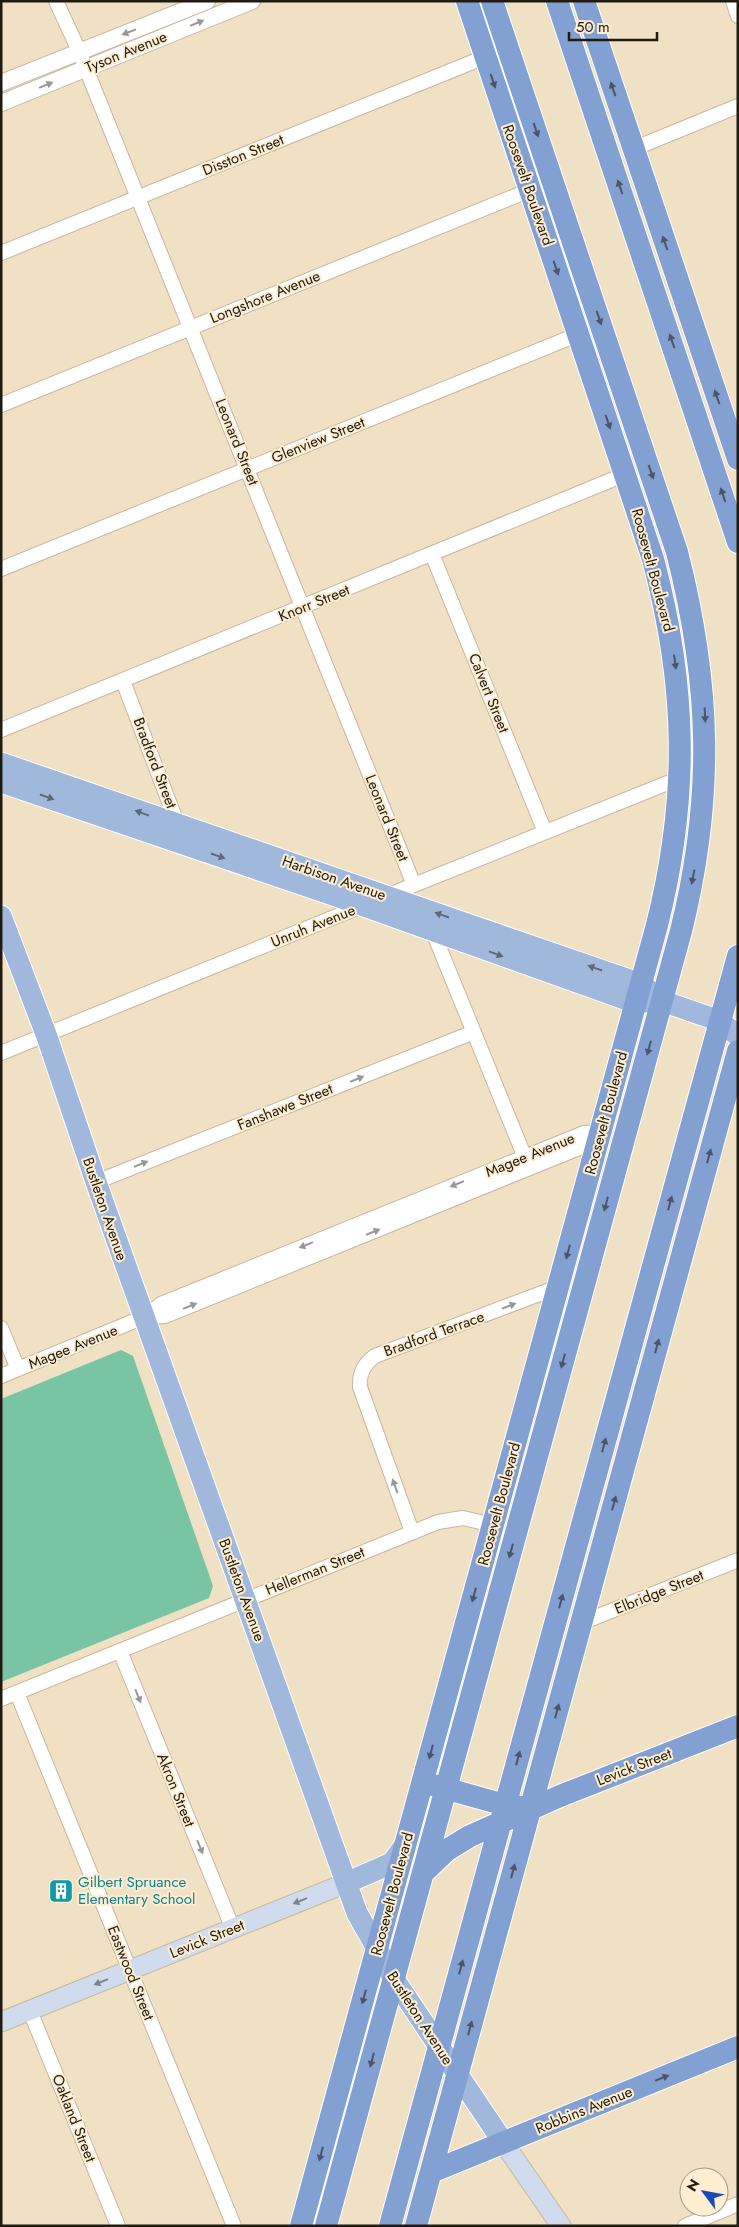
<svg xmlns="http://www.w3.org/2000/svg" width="739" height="2227" font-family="Jost,sans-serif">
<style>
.green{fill:#78c4a3}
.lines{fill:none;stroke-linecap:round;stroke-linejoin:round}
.minor-casing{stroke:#c6b79d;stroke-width:16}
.tertiary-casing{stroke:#c6b79d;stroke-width:18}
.secondary-casing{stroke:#c6b79d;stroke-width:21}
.primary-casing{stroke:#fff;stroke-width:23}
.trunk-casing{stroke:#fff;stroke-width:24}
.minor{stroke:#fff;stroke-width:14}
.tertiary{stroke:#fff;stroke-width:16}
.secondary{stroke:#d0dcee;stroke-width:19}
.primary{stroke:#a1b8dd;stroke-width:21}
.trunk{stroke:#82a0d2;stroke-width:22}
.oneway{fill:#9b9894}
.oneway2{fill:#4c5668}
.oneway3{fill:#606977}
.oneway4{fill:#81858b}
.labels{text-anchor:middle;stroke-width:4;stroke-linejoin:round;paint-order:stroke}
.street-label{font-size:15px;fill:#201a11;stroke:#fdedd1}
.culture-label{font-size:15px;fill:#0d838f;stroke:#fdedd1;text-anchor:start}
</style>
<rect width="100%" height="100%" fill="#f0e0c4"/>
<path class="green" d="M121,1350L133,1356L213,1586L209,1598L1,1682V1399Z"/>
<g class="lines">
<defs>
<path id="minor" d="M56,1L79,51L414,885
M733,1L738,16
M633,149L738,106
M1,253L485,57
M1,405L530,190
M432,554L545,832
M1,569L579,334
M123,681L179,828
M1,730L626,474
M384,897L680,778
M433,932L528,1165
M1,1053L364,905
M96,1182L474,1032
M144,1317L165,1316L579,1148L600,1133
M1,1328L18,1369
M1,1376L144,1317L161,1304L584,1133L601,1132
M412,1532L360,1387C359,1373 364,1364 375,1356L558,1287
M581,1623L738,1560
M120,1651L233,1929
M17,1693L234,2226
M1,1699L438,1522L463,1518L493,1525
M30,2011L118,2226
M685,2226L738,2204"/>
<path id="tertiary" d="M1,83L207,1
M1,103L252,1"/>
<path id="secondary" d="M1,2022L346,1883
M503,2142L561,2226"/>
<path id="primary" d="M1,763L641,984L662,1001L720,1021L738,1036
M1,782L339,897L636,1003L653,1001
M1,916L46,1034L96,1182L357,1913L394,1979L503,2142
M346,1883L392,1863L405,1845"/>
<path id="trunk" d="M557,1L738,542
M584,1L738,459
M433,1785L505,1805L521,1807
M424,1872L447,1850L470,1836L560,1796L738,1726
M431,2172L738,2047
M301,2226L657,925C689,797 687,687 653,559L467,1
M326,2226L681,931C714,798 711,685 677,552L492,1
M390,2226L738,956
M416,2226L738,1051"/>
</defs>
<use href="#minor" class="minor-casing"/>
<use href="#tertiary" class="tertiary-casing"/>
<use href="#secondary" class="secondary-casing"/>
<use href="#primary" class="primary-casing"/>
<use href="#trunk" class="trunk-casing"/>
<use href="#minor" class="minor"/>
<use href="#tertiary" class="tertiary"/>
<use href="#secondary" class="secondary"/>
<use href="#primary" class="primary"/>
<use href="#trunk" class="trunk"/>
</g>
<defs><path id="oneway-solid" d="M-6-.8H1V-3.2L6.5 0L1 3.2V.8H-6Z" transform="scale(1.25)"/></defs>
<g class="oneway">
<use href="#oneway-solid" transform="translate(197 23) rotate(-22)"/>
<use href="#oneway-solid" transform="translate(129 32) rotate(159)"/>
<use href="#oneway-solid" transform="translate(46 85) rotate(-22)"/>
<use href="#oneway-solid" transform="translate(357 1079) rotate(-22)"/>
<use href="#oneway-solid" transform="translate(141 1164) rotate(-22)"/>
<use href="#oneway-solid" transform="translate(457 1184) rotate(158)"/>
<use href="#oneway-solid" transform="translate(373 1232) rotate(-22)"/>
<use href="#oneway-solid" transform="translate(306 1245) rotate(158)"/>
<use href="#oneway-solid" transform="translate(190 1306) rotate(-22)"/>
<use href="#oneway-solid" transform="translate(509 1306) rotate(-21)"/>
<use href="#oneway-solid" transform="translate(395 1486) rotate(-110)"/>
<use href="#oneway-solid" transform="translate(138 1696) rotate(68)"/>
<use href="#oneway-solid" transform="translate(200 1847) rotate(68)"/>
</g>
<g class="oneway2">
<use href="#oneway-solid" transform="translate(493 81) rotate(71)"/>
<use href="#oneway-solid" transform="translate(613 89) rotate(-109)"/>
<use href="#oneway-solid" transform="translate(536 130) rotate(71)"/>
<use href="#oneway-solid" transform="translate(620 187) rotate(-109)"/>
<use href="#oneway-solid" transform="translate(665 243) rotate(-109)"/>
<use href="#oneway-solid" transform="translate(556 268) rotate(71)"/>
<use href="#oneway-solid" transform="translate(599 318) rotate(71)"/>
<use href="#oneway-solid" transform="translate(672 341) rotate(-109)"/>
<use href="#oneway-solid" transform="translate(717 397) rotate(-109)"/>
<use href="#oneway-solid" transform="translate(608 422) rotate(71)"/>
<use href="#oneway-solid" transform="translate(651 472) rotate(71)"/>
<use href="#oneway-solid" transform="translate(723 495) rotate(-109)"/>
<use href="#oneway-solid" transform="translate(675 662) rotate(82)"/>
<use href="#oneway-solid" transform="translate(705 715) rotate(87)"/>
<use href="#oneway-solid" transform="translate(693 877) rotate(101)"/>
<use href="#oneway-solid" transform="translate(649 1048) rotate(105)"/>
<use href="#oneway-solid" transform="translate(709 1156) rotate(-75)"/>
<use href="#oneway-solid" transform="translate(670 1203) rotate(-75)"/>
<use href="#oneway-solid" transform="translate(606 1204) rotate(105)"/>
<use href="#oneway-solid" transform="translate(568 1252) rotate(105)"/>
<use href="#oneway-solid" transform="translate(657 1346) rotate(-75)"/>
<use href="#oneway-solid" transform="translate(563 1361) rotate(105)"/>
<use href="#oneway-solid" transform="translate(604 1445) rotate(-75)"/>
<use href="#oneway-solid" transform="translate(614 1503) rotate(-75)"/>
<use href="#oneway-solid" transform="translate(511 1551) rotate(105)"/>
<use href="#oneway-solid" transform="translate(474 1595) rotate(105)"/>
<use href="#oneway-solid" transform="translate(561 1601) rotate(-75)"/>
<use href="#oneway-solid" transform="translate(557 1711) rotate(-75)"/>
<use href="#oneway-solid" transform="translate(431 1752) rotate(105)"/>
<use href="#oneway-solid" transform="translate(518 1758) rotate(-75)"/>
<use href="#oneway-solid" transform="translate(513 1871) rotate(-75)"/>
<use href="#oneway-solid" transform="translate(461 1967) rotate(-75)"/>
<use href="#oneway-solid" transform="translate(364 1997) rotate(105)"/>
<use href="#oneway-solid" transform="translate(470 2028) rotate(-75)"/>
<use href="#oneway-solid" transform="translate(372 2060) rotate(105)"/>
<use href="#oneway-solid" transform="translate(662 2078) rotate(-22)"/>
<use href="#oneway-solid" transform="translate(321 2154) rotate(105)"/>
</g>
<g class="oneway3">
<use href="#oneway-solid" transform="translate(47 797) rotate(19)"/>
<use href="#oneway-solid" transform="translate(142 813) rotate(-160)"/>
<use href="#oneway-solid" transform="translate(218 856) rotate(19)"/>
<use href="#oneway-solid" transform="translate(442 915) rotate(-161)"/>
<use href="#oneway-solid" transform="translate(496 954) rotate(20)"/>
<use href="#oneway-solid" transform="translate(595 968) rotate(-161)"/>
</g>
<g class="oneway4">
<use href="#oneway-solid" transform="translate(300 1901) rotate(158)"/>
<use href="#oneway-solid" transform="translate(101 1982) rotate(158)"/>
</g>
<defs>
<symbol id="building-square" viewBox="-11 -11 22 22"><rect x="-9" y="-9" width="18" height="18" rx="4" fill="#0f9aa8" stroke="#fdedd1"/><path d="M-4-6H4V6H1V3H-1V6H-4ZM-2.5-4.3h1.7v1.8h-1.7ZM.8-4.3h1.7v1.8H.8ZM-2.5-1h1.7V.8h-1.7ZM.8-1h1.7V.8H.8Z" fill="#fff"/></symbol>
</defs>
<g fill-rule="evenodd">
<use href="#building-square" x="47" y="1877" width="28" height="28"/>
</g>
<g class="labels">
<g class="street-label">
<text transform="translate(126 52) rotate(-22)" y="5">Tyson Avenue</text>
<text transform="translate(243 155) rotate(-22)" y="5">Disston Street</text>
<text transform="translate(528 185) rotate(71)" y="5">Roosevelt Boulevard</text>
<text transform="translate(265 297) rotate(-22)" y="5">Longshore Avenue</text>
<text transform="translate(318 440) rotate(-22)" y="5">Glenview Street</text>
<text transform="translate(237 442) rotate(68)" y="5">Leonard Street</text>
<text transform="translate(653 570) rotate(75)" y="5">Roosevelt Boulevard</text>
<text transform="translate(314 603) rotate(-22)" y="5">Knorr Street</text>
<text transform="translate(489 693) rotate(68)" y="5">Calvert Street</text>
<text transform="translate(155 763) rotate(69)" y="5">Bradford Street</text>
<text transform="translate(387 818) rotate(68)" y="5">Leonard Street</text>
<text transform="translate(334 878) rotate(19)" y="5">Harbison Avenue</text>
<text transform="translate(313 926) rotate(-22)" y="5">Unruh Avenue</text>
<text transform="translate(285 1107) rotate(-22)" y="5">Fanshawe Street</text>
<text transform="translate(606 1113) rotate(-75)" y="5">Roosevelt Boulevard</text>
<text transform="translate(530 1155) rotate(-22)" y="5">Magee Avenue</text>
<text transform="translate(105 1209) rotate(71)" y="5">Bustleton Avenue</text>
<text transform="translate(434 1334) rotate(-20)" y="5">Bradford Terrace</text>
<text transform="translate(73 1347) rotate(-22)" y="5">Magee Avenue</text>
<text transform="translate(499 1504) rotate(-75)" y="5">Roosevelt Boulevard</text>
<text transform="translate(315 1571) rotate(-22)" y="5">Hellerman Street</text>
<text transform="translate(242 1590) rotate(70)" y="5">Bustleton Avenue</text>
<text transform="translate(659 1592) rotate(-22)" y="5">Elbridge Street</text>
<text transform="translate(634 1767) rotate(-21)" y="5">Levick Street</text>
<text transform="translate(176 1790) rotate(68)" y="5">Akron Street</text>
<text transform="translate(392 1894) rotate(-75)" y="5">Roosevelt Boulevard</text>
<text transform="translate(207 1939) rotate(-22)" y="5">Levick Street</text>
<text transform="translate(131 1973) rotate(68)" y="5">Eastwood Street</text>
<text transform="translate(420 2018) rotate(57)" y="5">Bustleton Avenue</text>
<text transform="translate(584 2110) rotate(-22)" y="5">Robbins Avenue</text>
<text transform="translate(74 2118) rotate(68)" y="5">Oakland Street</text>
</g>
<g class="culture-label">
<text x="78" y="1887">Gilbert Spruance<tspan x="78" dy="17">Elementary School</tspan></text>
</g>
</g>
<rect width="739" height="2227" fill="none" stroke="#201a11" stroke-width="5"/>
<g transform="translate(704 2192) rotate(302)"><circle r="24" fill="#fdedd1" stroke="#a59984"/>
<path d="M0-4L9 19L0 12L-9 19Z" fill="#184bb7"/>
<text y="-8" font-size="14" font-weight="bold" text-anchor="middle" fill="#201a11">N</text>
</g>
<path d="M569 32v8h88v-8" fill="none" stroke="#201a11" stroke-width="2.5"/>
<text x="576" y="32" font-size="15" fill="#201a11" stroke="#fdedd1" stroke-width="4" paint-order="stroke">50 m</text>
</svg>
